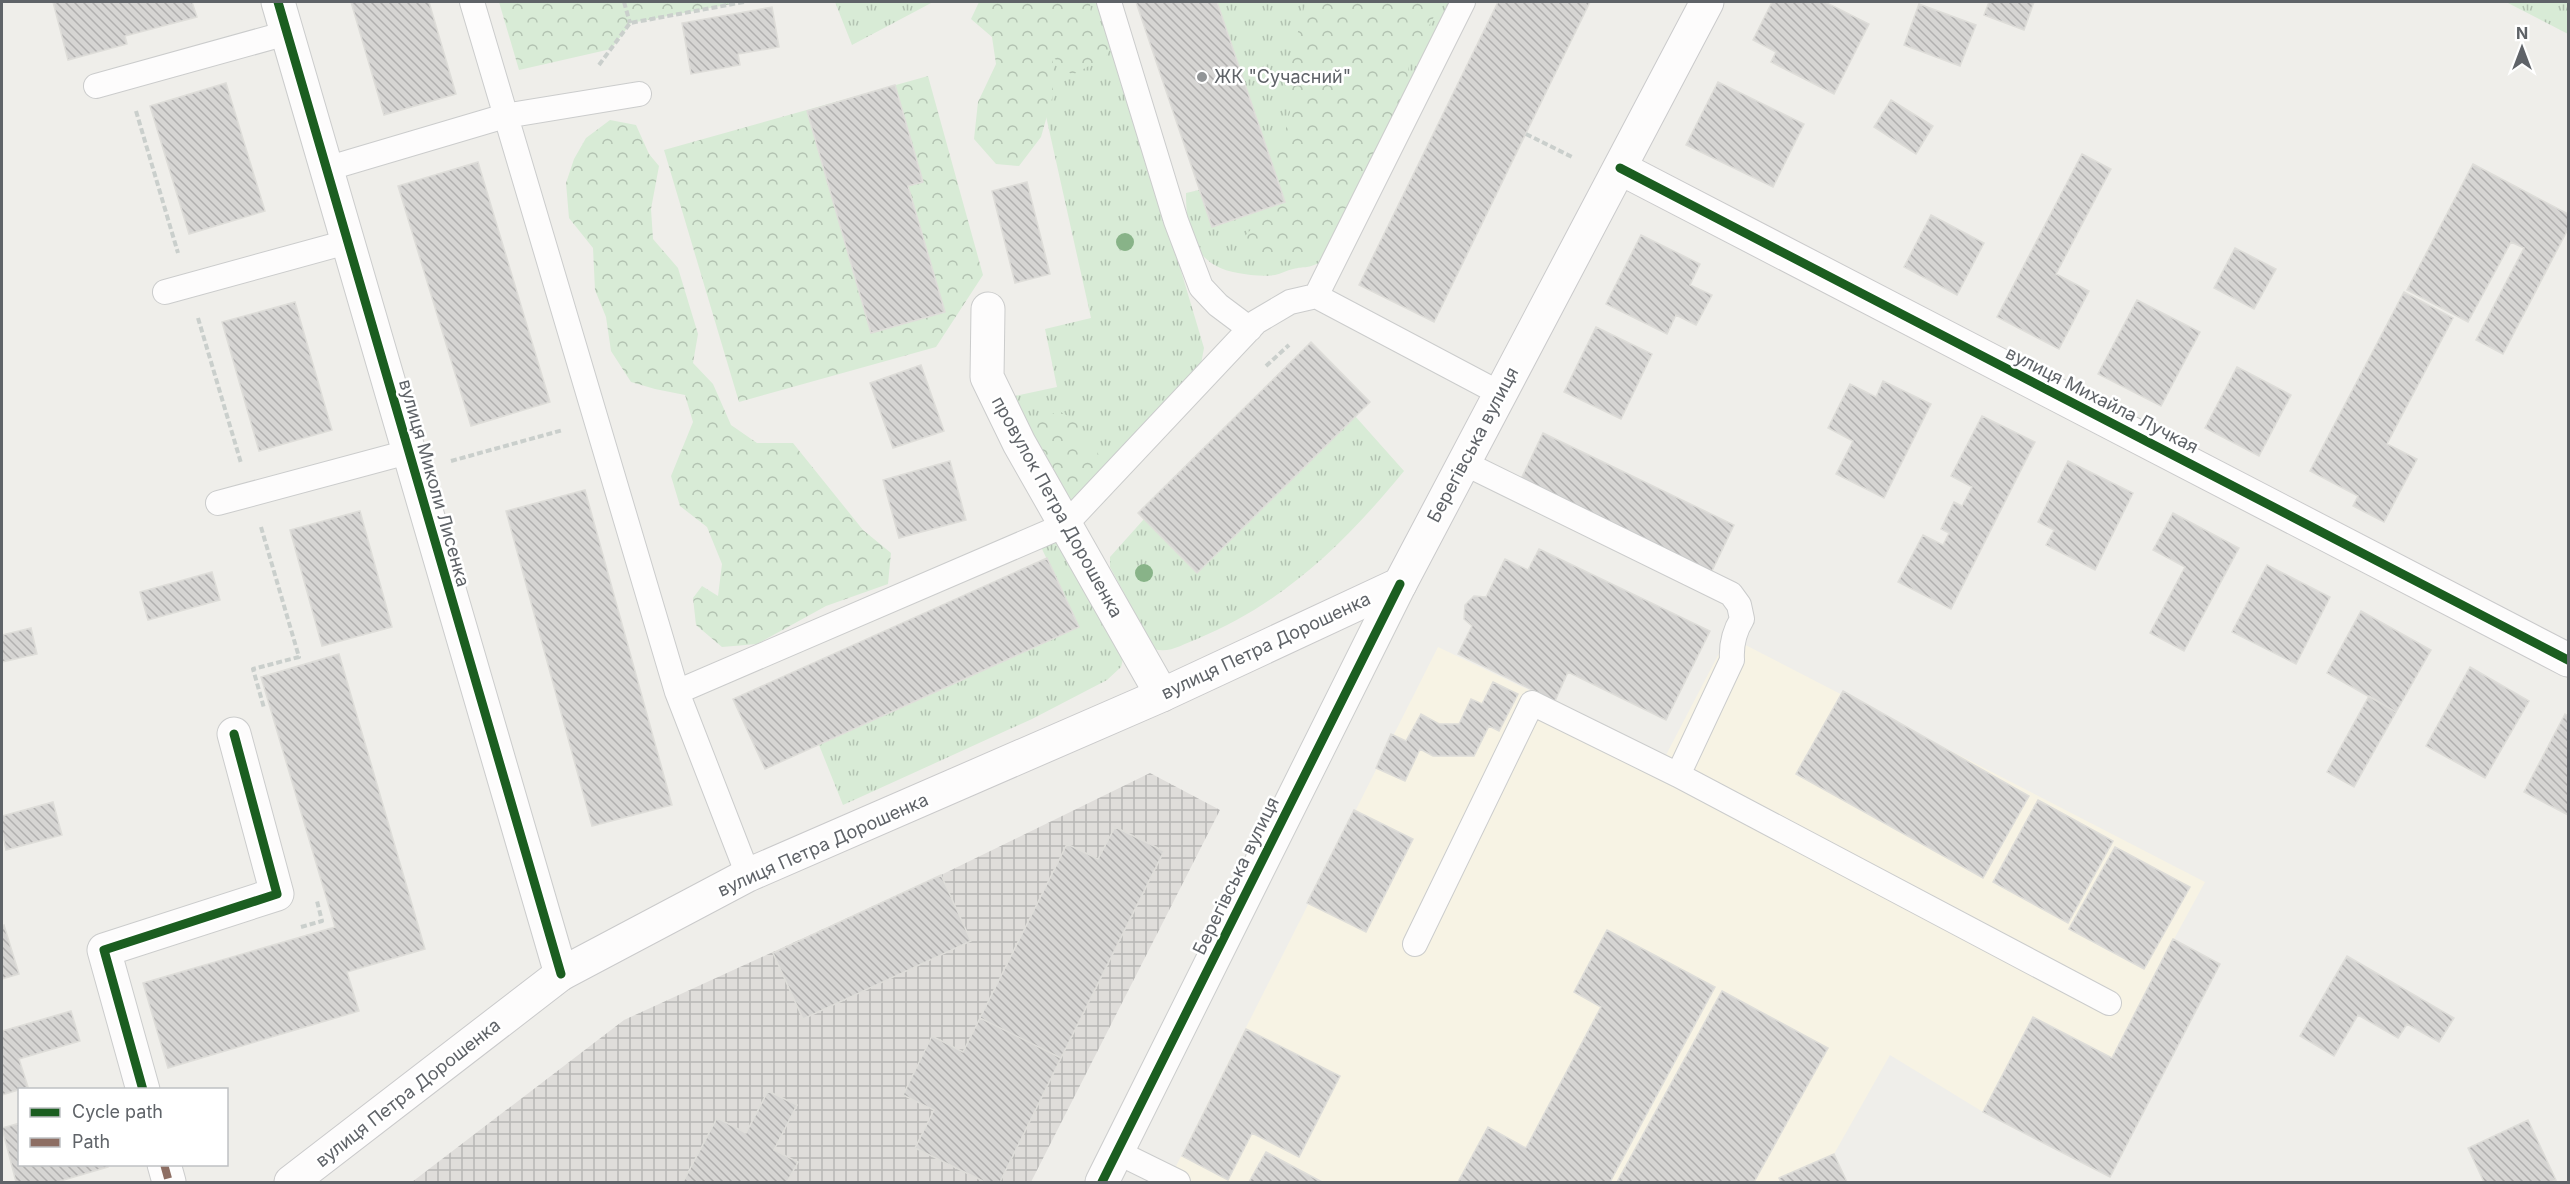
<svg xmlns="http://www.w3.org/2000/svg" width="2570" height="1184" font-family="Inter,sans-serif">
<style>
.commercial{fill:#f7f3e4}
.industrial{fill:url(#industrial-grid)}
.grass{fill:url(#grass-tufts)}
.forest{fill:url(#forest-crowns)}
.building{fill:url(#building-back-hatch);stroke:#deddd9;stroke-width:1.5}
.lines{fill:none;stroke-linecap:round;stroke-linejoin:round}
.lane-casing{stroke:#cbcccc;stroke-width:26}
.street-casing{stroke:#cbcccc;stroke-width:35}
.secondary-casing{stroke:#cacacb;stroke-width:35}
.path{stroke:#cacfcc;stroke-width:4;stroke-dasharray:6 3;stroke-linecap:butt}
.lane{stroke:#fdfcfc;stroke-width:24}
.street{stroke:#fdfcfc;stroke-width:33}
.secondary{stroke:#fdfcfc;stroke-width:33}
.quiet{stroke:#8d6e63;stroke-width:8;stroke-dasharray:15 8;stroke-linecap:butt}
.cycleway-casing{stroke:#fff;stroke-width:13}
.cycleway{stroke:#1b5e20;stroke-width:9}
.tree{fill:#88b388}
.poi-dot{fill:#919496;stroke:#fff;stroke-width:2}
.labels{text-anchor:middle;stroke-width:5;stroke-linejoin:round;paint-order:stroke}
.poi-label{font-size:18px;fill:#5f6368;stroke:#fff;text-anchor:start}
.street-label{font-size:18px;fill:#5f6368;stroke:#fff}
</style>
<defs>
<pattern id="industrial-grid" width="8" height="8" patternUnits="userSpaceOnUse" patternTransform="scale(1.5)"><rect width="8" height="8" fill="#dfddda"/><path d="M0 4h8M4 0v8" fill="none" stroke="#b8b7b5"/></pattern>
<pattern id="grass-tufts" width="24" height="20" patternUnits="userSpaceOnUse" patternTransform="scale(1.5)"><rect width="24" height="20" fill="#d8ebd6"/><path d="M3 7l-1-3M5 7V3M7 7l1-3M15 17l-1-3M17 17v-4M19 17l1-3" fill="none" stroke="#b2c2b1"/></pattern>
<pattern id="forest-crowns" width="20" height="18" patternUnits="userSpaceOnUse" patternTransform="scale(1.5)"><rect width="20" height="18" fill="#d8ebd6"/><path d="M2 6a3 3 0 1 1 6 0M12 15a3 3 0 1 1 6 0" fill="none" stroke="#b2c2b1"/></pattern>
<pattern id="building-back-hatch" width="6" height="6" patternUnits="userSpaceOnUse" patternTransform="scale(1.5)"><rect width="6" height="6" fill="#d6d5d3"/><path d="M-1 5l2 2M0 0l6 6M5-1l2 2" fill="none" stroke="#b1b0af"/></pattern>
</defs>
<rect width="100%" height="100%" fill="#efeeea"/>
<path class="commercial" d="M1728,636L2205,882L2174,939L2220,964L2110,1177L1983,1112L1890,1055L1834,1154L1847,1182H1168L1438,647L1666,755Z"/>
<path class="industrial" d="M1150,773L1220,810L1031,1182H412L624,1020L941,875Z"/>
<path class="grass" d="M835,2H933L852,45Z
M980,2H1101L1204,348L1201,364L1099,475L1107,499L1079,526L1010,397L1057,387L1045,329L1091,318L1025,22Z
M1217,2H1455L1319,263C1306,269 1305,266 1293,269C1287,270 1281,274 1275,275C1264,277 1249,275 1238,273C1194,266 1186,232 1186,193L1199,190L1212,227L1285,202Z
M2506,2H2568V34Z
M1355,416L1404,471C1346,542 1284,603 1197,639C1183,644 1169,654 1154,649L1110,567V557L1144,519L1197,572Z
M1055,520L1124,655L1121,667L1107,680L1032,719L843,805L819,745L1079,627L1033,530Z"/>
<path class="forest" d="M499,2H742L631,23L611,49L519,70Z
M979,2H1090L1091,18L1113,40L1106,57L1072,75L1053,57V95L1041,137L1019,166L996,164L974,139L978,102L996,64L992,37L971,19Z
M1308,2H1442L1408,64L1410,89L1339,226L1315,250L1263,261L1245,249V236L1255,225L1260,211L1285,202L1268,152L1285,132L1290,112L1285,83L1304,8Z
M928,76L983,275L936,347L739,402L664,150Z
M610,120L636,125L649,154L659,166L651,209L653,239L678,268L698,334L693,363L713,384L731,425L757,443H793L863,530L891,553L888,584L826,606L757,644L722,647L696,625L693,598L702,586L718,596L722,564L707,527L680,506L671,476L693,422L685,395L655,389L631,382L611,351L606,317L595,290L593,248L569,218L566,183L574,159L586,138Z
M1059,411L1080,423V445L1096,450L1106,468L1077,496L1055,484L1032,442L1038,420Z"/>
<path class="building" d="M53,2H192L197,17L125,36L127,44L68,60Z
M351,2H429L456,94L384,115Z
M1136,2H1217L1285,202L1212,227Z
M1498,2H1590L1434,322L1359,285Z
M1772,2H1825L1869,24L1834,94L1771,62L1776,52L1753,40Z
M1989,2H2034L2024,30L1984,15Z
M1919,4L1976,25L1960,66L1904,45Z
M772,7L779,47L738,54L740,65L691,74L682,23Z
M1718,82L1804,124L1773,187L1686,145Z
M226,83L265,211L189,234L150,106Z
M895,85L923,182L908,186L945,312L871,333L807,111Z
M1891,100L1933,126L1916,154L1874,127Z
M2082,154L2111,169L2056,274L2089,291L2059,349L1997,317Z
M478,162L550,402L471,426L398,186Z
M2473,164L2568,214V229L2503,354L2476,340L2524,248L2511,242L2468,322L2407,290Z
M1027,182L1050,274L1015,283L992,191Z
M1931,215L1984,243L1957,295L1904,267Z
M1641,235L1700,264L1690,285L1712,295L1696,325L1676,315L1667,334L1606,304Z
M2235,248L2276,269L2254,309L2214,288Z
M2404,292L2453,318L2387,444L2417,459L2384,522L2353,506L2358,496L2310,471Z
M2137,300L2200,332L2161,406L2098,374Z
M295,302L332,430L259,451L222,322Z
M1596,327L1652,354L1621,419L1564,392Z
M1311,342L1370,402L1197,573L1138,513Z
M921,365L944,431L893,448L870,383Z
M2237,367L2291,395L2259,456L2205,428Z
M1883,381L1931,404L1884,498L1836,474L1853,441L1828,428L1850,384L1876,397Z
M1982,416L2035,442L1951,609L1898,582L1923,535L1943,545L1949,533L1941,529L1954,502L1962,506L1972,487L1951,476Z
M1543,433L1734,525L1711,573L1520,481Z
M950,461L966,520L899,538L883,480Z
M2068,461L2133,493L2095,570L2046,545L2054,530L2038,522Z
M585,490L672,805L592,826L506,511Z
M360,511L392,627L322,646L290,530Z
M2173,513L2239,548L2184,651L2150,633L2185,567L2153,550Z
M1539,549L1710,631L1666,720L1568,672L1555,701L1458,654L1472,626L1464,619L1465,605L1474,596L1486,597L1505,559L1528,570Z
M1047,558L1079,627L765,769L733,699Z
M2267,565L2330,597L2296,664L2232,632Z
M212,572L220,600L148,620L140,592Z
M2361,611L2431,650L2396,712L2327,673Z
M31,628L37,654L2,662V635Z
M339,654L425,949L347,972L359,1011L168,1068L143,983L335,927L261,677Z
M2470,667L2529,701L2485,778L2426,746Z
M1493,682L1518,694L1499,731L1489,726L1474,756H1433L1420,749L1405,781L1376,768L1391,734L1406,741L1421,714L1439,724H1459L1471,699L1482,704Z
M1843,691L2029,796L1983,878L1796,774Z
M2369,696L2396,712L2354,787L2327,772Z
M2565,714L2568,716V815L2524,792Z
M2038,800L2113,841L2068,923L1993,882Z
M53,802L62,835L6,850L2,831V816Z
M1354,810L1413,839L1366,932L1307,903Z
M1115,827L1164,851L1061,1058L980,1018L1067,844L1098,859Z
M2115,847L2190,887L2144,969L2069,929Z
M941,875L971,941L803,1019L773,953Z
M4,925L19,974L2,979V926Z
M1607,930L1715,987L1610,1182H1458L1488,1127L1526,1148L1601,1007L1574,992Z
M2173,939L2220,964L2110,1177L1983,1112L2033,1017L2112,1058Z
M2347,956L2454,1018L2439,1042L2407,1024L2398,1038L2358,1015L2334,1056L2300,1036Z
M1722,991L1828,1048L1754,1182H1617Z
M71,1011L80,1041L19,1059L28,1087L2,1095V1031Z
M980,1018L1061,1058L1000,1182H985L915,1148L934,1110L903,1095L932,1036L963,1052Z
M1246,1029L1340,1076L1299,1157L1252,1133L1228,1180L1182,1156Z
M768,1091L797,1105L774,1150L798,1162L787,1182H683L717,1118L746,1133Z
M2528,1120L2556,1180L2551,1182H2484L2468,1148Z
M20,1123V1164H107L108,1167L57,1182H16L2,1128Z
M1266,1152L1322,1182H1249Z
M1834,1154L1847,1182H1781L1779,1178Z"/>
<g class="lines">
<defs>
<path id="lane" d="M472,2L677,692L748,875
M1109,2L1176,221L1201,287L1218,305L1250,329
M96,86L287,33
M326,169L505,116L639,94
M165,292L347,242
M1316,296L1463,2
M1464,463L1731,594L1739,605L1742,619C1734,632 1731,645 1732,660L1678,775L2109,1003
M218,503L408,452
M677,692L1065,525L1256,322L1290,302L1316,296L1501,394
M1415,944L1532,703L1678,775
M1117,1152L1178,1182"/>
<path id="street" d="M278,2L561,974
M988,309L987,377L1019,443L1162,695
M143,1090L104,950L277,894L234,734
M164,1164L169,1182
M1102,1182L1400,584"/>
<path id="secondary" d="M1620,168L2568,660
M291,1182L561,974L748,875L1162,695L1400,584L1707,2"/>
</defs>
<use href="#lane" class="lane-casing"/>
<use href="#street" class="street-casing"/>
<use href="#secondary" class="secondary-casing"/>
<path class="path" d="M624,2L630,23
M599,65L630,23L744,2
M136,111L178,253
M1526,134L1572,157
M198,318L241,463
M1266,366L1289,345
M451,461L563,430
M261,527L299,657L253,669L264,708
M301,927L322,921L317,901"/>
<use href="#lane" class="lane"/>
<use href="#street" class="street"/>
<use href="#secondary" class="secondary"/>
<path class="quiet" d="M164,1164L169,1182"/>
<defs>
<path id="cycleway" d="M278,2L561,974
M1620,168L2568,660
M143,1090L104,950L277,894L234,734
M1102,1182L1400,584"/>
</defs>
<use href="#cycleway" class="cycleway-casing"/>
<use href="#cycleway" class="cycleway"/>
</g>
<g class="tree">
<circle cx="1125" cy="242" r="9"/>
<circle cx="1144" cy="573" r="9"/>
</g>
<circle class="poi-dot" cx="1202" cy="77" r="6"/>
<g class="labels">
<g class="poi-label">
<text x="1214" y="83">ЖК "Сучасний"</text>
</g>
<g class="street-label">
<text transform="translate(2102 400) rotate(27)" y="6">вулиця Михайла Лучкая</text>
<text transform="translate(1473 445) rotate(-62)" y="6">Берегівська вулиця</text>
<text transform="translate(434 483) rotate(74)" y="6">вулиця Миколи Лисенка</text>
<text transform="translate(1057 507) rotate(61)" y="6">провулок Петра Дорошенка</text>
<text transform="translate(1266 646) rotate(-25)" y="6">вулиця Петра Дорошенка</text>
<text transform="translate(823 845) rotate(-24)" y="6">вулиця Петра Дорошенка</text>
<text transform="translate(1236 876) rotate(-64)" y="6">Берегівська вулиця</text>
<text transform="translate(408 1093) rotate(-38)" y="6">вулиця Петра Дорошенка</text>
</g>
</g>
<rect width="2570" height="1184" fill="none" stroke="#5f6368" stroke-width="6"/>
<rect x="18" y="1088" width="210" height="78" fill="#ffffff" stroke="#bfc1c3" stroke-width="1.5"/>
<rect x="30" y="1108" width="30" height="9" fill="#1b5e20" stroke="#bfc1c3" stroke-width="1.5"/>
<text x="72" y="1118" font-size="18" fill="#5f6368">Cycle path</text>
<rect x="30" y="1138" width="30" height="9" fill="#8d6e63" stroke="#bfc1c3" stroke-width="1.5"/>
<text x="72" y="1148" font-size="18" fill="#5f6368">Path</text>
<g transform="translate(2522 48)" stroke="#ffffff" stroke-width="4.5" paint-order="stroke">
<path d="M0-4.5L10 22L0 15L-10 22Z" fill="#5f6368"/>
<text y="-9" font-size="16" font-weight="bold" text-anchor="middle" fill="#5f6368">N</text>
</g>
</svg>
